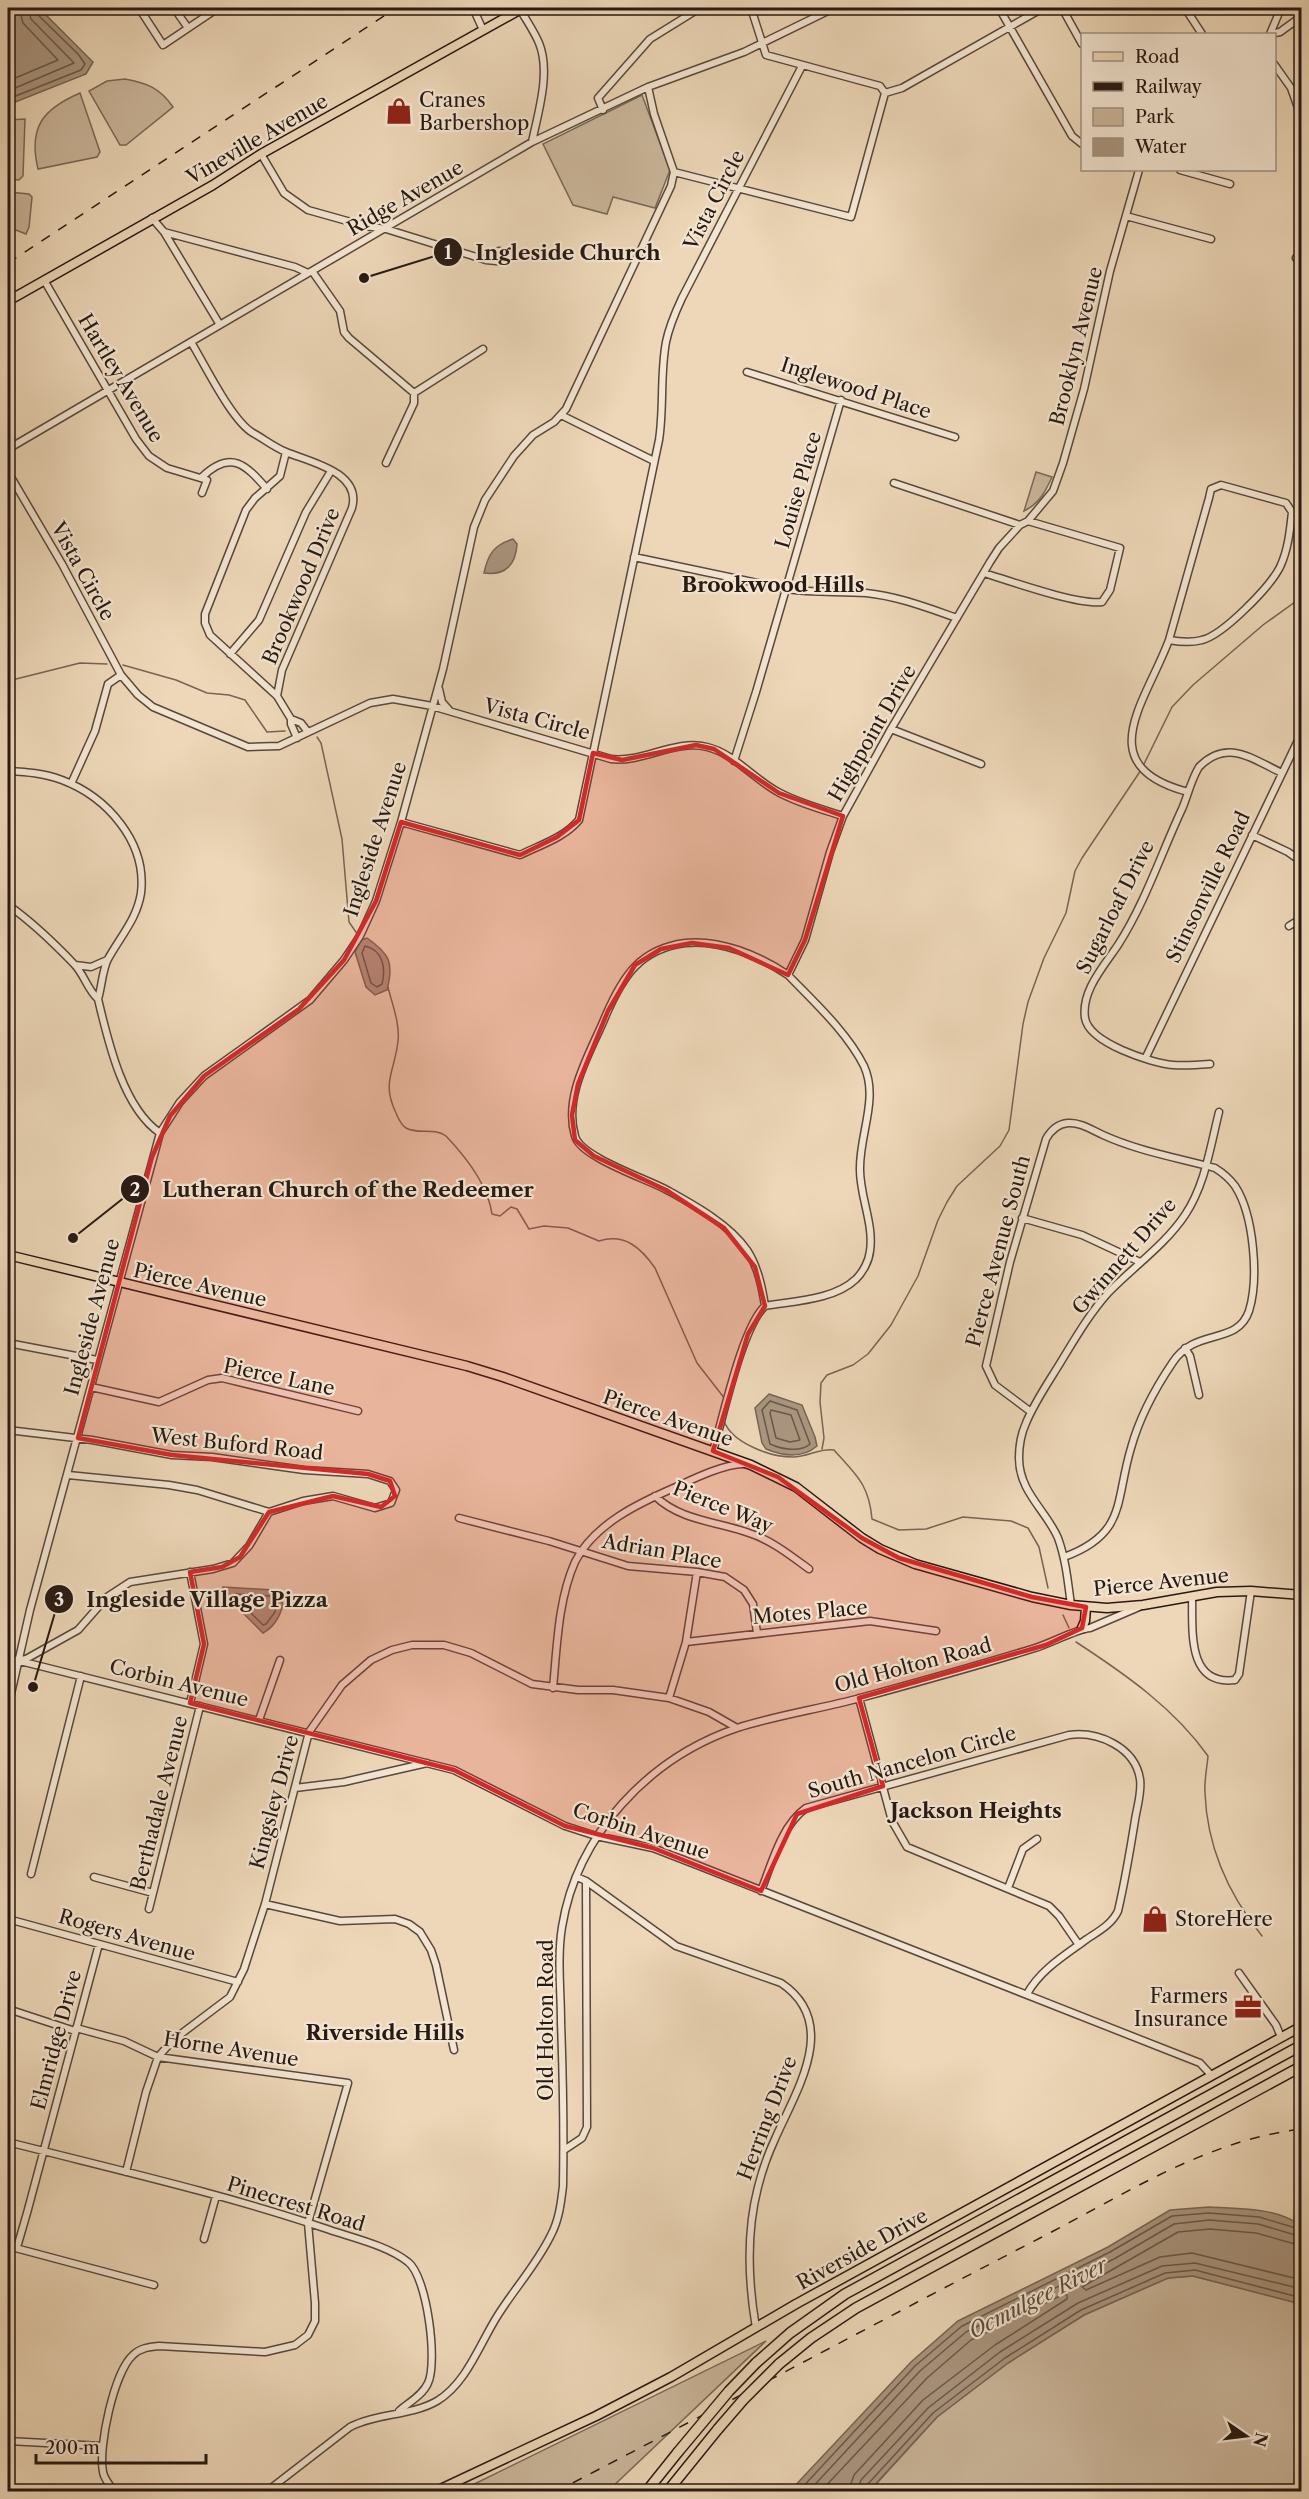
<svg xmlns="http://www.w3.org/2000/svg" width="1309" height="2499" font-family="'Libre Caslon Text',serif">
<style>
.green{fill:#cbb79c;stroke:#796858;stroke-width:1.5}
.water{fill:#aa9680;stroke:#766454;stroke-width:1.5}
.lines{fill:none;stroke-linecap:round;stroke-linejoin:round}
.shore{stroke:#68584a;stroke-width:1.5}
.stream{stroke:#766454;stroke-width:1.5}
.minor-casing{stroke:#58483c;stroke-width:9}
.major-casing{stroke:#271913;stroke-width:11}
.highway-casing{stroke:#271913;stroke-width:12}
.minor{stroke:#f3e5d1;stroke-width:6}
.major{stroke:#edd7b8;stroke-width:8}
.highway{stroke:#edd7b8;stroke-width:9}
.rail{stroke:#271913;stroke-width:1.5;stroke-dasharray:10 10;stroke-linecap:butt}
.highway-bridge-casing{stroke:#271913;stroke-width:12;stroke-linecap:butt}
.highway-bridge{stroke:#edd7b8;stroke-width:9}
.marked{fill:#d62828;fill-opacity:0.2;stroke:#d62828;stroke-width:4.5;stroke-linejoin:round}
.labels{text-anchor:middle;stroke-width:4.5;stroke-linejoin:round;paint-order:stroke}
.poi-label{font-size:20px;fill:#271913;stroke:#f3e5d1;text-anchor:start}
.street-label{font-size:20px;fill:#271913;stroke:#f3e5d1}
.neighbourhood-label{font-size:21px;font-weight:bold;fill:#271913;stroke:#f3e5d1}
.water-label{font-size:21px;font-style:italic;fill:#5b4b3f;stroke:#f3e5d1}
.leader{fill:none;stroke:#271913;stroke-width:2}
.callout-dot{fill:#271913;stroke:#f3e5d1;stroke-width:2}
.mark-label{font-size:18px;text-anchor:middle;font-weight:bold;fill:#fff}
.callout-label{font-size:21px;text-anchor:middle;font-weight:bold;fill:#271913;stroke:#f3e5d1;stroke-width:4.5;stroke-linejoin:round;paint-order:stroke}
</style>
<rect width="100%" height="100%" fill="#edd7b8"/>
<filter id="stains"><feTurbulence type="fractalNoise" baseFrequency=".00333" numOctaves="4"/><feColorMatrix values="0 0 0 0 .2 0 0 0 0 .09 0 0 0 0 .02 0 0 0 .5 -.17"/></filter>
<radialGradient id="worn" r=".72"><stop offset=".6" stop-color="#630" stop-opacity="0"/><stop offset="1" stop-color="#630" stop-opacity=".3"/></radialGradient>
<path class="green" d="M125,79C147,83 160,88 173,107L126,145H120L89,91L107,81Z
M80,93L100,152L97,157L38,169C28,127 43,109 80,93Z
M642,95L670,170L655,208L613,197L607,214L573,205L543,144Z
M25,119L23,176L19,180L8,179V120Z
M8,192L29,194L32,197L29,227L26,234L8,227Z
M1036,472L1052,477C1045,492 1040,503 1024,511Z
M1299,2136H1301V2226L1294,2220Z
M1193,2276L1301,2304V2491L869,2492L937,2417L1008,2363L1084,2315L1168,2278Z
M766,2341L608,2491H460Z"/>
<path class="water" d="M8,8H39L93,62L86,74L8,105Z
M513,539L517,544C516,564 506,576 484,573C488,554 494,545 513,539Z
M367,938C390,954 394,963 387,990L375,995L366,987L355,952L361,940Z
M769,1394L802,1405L815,1437L817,1446C802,1459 783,1456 766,1449L762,1443L755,1408Z
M223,1587L273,1590L283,1604C280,1617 274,1627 263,1633L239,1609L224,1600Z
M1209,2207C1239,2209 1277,2207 1301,2226V2304L1193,2276L1168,2278L1084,2315L1008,2363L937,2417L869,2491H790L911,2362L958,2321L1108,2247L1170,2210Z"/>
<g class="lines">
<path class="shore" d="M8,81L58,60L23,23L19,8
M8,91L74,63L31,19L28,8
M8,99L81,70L85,64L78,54L37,14L35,8
M365,946C383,950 386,968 382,984L377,987L371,983L362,953Z
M770,1401L797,1410L810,1444C800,1453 781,1449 770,1444L762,1410Z
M771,1410L791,1415L800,1440L790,1442L776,1438L770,1413Z
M236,1594L270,1596L276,1605L275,1612L266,1624L263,1625L243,1605L233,1599V1595Z
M1302,2246L1256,2233L1210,2229L1178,2232L1082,2287L1086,2290L1160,2257L1192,2253L1302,2280
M798,2492L915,2366L962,2326L1110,2252L1172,2216L1209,2213L1259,2217L1302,2230
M808,2492L920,2371L966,2332L1114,2259L1174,2224L1209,2220L1258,2224L1302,2237
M820,2492L927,2378L971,2340L1064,2294L1067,2295V2299L995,2345L923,2400L854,2475L848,2492
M857,2492L861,2480L928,2408L1000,2352L1078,2303L1162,2266L1195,2263L1302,2289
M865,2492L867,2485L933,2413L1005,2358L1081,2310L1165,2273L1195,2270L1302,2298"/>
<path class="stream" d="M123,665L176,680L207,693L229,695L245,700L267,732L285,731
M8,681L80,663L107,664
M317,737L321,743L342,839L349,922L358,935
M1143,766L1172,707L1193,685L1263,625L1302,597
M388,987C392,1004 400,1023 398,1041C395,1071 381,1082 396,1113C398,1118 401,1125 406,1128C419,1135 433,1127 446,1136C465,1156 488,1185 492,1214L500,1216L511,1207L517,1209L529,1229L544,1226L568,1228L599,1241C625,1233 641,1248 655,1268L697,1363L725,1399
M724,1421C732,1443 770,1457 793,1457C808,1457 819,1448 834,1450C856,1475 869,1484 872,1519L899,1530L926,1529L963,1517L1011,1521L1028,1528L1039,1547L1048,1588
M822,1449L824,1438L820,1402L821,1383L827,1375L853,1365L868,1354L891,1325L918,1276L938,1220L947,1202L957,1186L1000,1146L1009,1130L1023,1024L1028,1002L1044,958L1066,913L1075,871L1082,858L1141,770
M1063,1615L1069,1628
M1076,1642C1125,1674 1174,1708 1208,1756C1207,1768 1204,1781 1205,1793C1207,1847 1229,1895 1262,1936"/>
<defs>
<path id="minor" d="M139,8L163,45L218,8
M174,8L188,28
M473,8L483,30
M751,8L766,55L880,86L885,93
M999,8L1072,136L1082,144
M1062,8L1082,44
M1185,8L1202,34
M520,9C526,20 534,31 539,43C551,72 538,113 532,142
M1270,34L1280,32L1302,16
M1270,34L1281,8
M1274,64L1291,88L1302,119
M603,110L598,98L650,39L700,8
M261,154L284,193L308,210L365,226L386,229L486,260L506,262L510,257L509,253L499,251L486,260
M1180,170L1230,184
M674,172L851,217L885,93L902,88L1043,8
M1126,216L1211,239
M152,218L164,232L295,267L308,273
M164,232L220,325
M1296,258L1302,260
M312,271L340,311L344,332L349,338L414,393
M44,280L136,439L149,456L167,468L207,480L202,493
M191,342C205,365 232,421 253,433C264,439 274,447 286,452C310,462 362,472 352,508L282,670L277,696L291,719V724L297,738
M747,372L955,437
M561,415L654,461
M8,449L532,142L648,87L744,52L834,8
M386,463L414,403V393L483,349
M8,472L62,564L121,675L138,695L153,707L248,747L279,746L370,703L393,699L432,706L611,759C643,763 675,739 707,747C733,753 754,779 778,792C798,803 821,809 843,816
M202,477C231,449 246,465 267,489
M894,483L1020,525L1028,521L1120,548L1110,590L1102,602C1077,605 1010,581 984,573
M1221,485L1286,503L1292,512C1290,531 1288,550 1280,567C1270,587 1223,635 1202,640C1191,643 1180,642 1169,640L1209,498L1211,489Z
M1028,521L1053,491L1063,463L1084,389L1110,271L1139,170
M634,557L786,589C813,593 839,591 866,593C897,596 928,608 957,618
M1169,640C1146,702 1089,766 1188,792
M230,654L259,620L306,512L331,471
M439,689L442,702L450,711
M277,696L210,635L205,623V614L246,510L255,498L280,476L286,452
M291,719L301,723L308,732
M891,729L981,764
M734,761L756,692L841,400
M8,771C26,772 44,773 62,780C107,797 147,842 141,893C137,919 120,937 108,959C102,971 102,986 98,999
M71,784L95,731L108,684L121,675
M401,822L520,855C540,845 564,838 579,820L659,440C664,408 660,374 666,342C669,327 675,313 682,298L802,66
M1252,835L1288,852L1302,862
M8,905C32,922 53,942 74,964C84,974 87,989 98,999C108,1041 123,1108 160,1133
M1289,926L1297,921L1302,914
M75,965L91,967L107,960
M788,975L805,940L830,852L843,816L891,729L990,562L999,548L1020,525
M1146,1057L1302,732
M1210,1064C1198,1065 1186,1066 1173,1065C1151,1063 1089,1043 1085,1018C1081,991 1104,966 1118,945C1145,903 1161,854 1182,809C1188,795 1191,780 1199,767C1227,738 1252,759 1282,773
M1022,1218L1082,1235L1140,1262
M8,1343L97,1360
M1185,1348L1190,1356L1199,1395
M91,1387L159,1402L208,1380L222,1378L358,1411
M1031,1412L995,1385L986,1366L1010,1262L1046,1139C1051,1130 1057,1124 1068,1123C1080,1122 1092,1130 1103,1135C1138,1151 1178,1158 1215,1168C1223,1173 1230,1179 1235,1186C1254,1215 1259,1279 1249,1311C1237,1346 1196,1327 1173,1362C1156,1387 1139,1419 1131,1448C1115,1501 1127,1534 1064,1557
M8,1430L92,1440L172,1455L212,1457L304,1470L368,1474L390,1481L396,1490L391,1503L375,1508L333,1496L303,1501L269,1512L197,1490L169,1485L68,1475
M713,1451C723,1418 742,1327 765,1306C762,1287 758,1267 747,1250C729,1224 694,1205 667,1190C647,1179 580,1157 575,1136C563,1095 591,1052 606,1015C623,976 640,949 685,943C720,939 760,956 788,975C814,1002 847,1032 864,1066C879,1099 859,1135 860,1170C860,1197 874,1224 870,1251C869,1261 863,1272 856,1279C834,1300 794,1301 765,1306
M655,1496C679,1520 718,1522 749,1533C771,1540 790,1555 809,1569
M459,1518L549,1541L628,1566L697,1572L725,1577L744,1590L753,1604L757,1633
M190,1572L204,1644L190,1703
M1192,1596C1193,1629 1186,1686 1235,1680L1239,1674L1251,1591
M1071,1605C1068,1583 1066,1560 1058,1538C1046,1510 1019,1492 1019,1458C1019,1446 1021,1434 1026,1423C1035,1401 1050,1380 1062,1360C1076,1337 1090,1313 1108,1293C1133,1267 1165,1245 1185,1215C1205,1185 1210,1148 1219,1112
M686,1642L870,1621L936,1631
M8,1658L454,1770L565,1826L596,1836L653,1848L702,1867L1200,2063L1212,2076
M19,1661L26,1659L78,1630L107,1597L130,1582L213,1569L233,1563L249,1546L269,1512
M553,1688C557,1647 558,1600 575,1562C594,1524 639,1503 676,1487C693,1479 726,1463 745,1464
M669,1698L686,1642L697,1572
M859,1698L892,1821L907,1847L1049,1906L1059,1916L1079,1945
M8,1707L30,1610L160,1133L180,1102L204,1076L310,1000L344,960L360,936L376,901L401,822L443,669L474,527L485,500L514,456L533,435L554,422L566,409L671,186L674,172L654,114L648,87
M259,1720L280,1660
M295,1788L344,1782L427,1763
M31,1874L81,1676
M94,1877L153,1893
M577,1877L586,1881L676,1946L781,1983C841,2023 796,2091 775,2139C768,2154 762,2171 758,2187C746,2233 748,2281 756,2328
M1008,1888L1023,1849L1037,1839
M761,1891C772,1863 781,1826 806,1808L1069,1735C1098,1731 1135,1747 1140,1779C1142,1792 1137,1807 1135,1820C1130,1851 1125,1881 1118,1911C1112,1924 1099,1931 1087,1939C1065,1955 1040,1970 1027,1994
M265,1904L340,1921L395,1919L409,1924L420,1932L431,1950L436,1965L454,2050
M149,1909L200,1706
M8,1919L238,1982
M1239,1973L1276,2025L1281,2037
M8,2009L75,2031
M76,2028L124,2041L158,2057L348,2083L308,2223L315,2303V2321L308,2335L295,2345L265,2352L159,2346C149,2347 140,2348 133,2355C114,2372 98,2447 103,2472C104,2479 110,2486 115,2492
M8,2142C113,2169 220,2193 324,2228C349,2237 387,2245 408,2262C427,2276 438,2362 428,2383C423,2395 408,2403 399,2411
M564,2150L582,2138L587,2127L586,1881
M126,2172L146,2092L158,2057L173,2040L230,1997L244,1969L265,1904L309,1732L342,1685L371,1660L392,1650L412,1645H444L471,1653L532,1684L578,1690H613L669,1698L709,1712L737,1728
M204,2239L216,2196
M8,2246L154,2285
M15,2247L18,2244L27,2213L99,1944
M8,2441L102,2446
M266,2492L350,2427C377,2413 411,2416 437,2401C467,2383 480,2343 498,2315C515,2288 537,2264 551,2235C559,2220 561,2203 563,2186C564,2132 563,2077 561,2022C561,1991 557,1958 562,1927C577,1834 649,1758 737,1728C777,1715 820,1709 860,1698C919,1682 977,1666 1035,1648C1051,1643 1077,1629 1090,1628L1139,1607"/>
<path id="major" d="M8,301L213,185L261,154L523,8
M8,1255L467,1366L503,1377L751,1465L796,1487L862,1538L880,1549L915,1564L1032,1597L1071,1605L1107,1608L1143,1605L1217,1592L1251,1591L1302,1595
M1082,1628L1085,1621L1086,1607
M434,2492L596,2416L671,2377L796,2304L1302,2026"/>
<path id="highway" d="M756,2363L790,2333L845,2294L1302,2045
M779,2364L811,2338L856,2308L1302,2066
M646,2492L678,2452
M667,2492L718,2429"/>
</defs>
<use href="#minor" class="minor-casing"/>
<use href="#major" class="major-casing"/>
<use href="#highway" class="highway-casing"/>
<use href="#minor" class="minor"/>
<use href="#major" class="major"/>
<use href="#highway" class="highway"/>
<path class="rail" d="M8,263L396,8
M555,2492C718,2408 878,2322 1040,2238C1124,2195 1206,2140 1302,2129"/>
<defs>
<path id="highway-bridge" d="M718,2429L743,2400L779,2364
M678,2452L729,2391L756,2363"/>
</defs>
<use href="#highway-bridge" class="highway-bridge-casing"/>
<use href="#highway-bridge" class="highway-bridge"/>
</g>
<path class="marked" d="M696,745L714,749L779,793L843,816L805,940L788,975L729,948L692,943L661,949L635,965L608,1011L578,1084L572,1115L575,1140L594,1156L666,1190L724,1228L755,1267L765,1306L748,1334L713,1451L778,1477L862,1538L899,1558L1032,1597L1086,1607L1082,1628L1046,1645L859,1698L883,1786L797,1814L761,1891L653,1848L565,1826L454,1770L190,1703L204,1644L190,1572L222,1567L240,1557L269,1512L333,1496L381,1507L395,1496L390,1481L368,1474L172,1455L78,1438L152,1157L170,1116L204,1076L299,1009L344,960L376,901L401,822L520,855L557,837L579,820L593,753L622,760Z"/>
<defs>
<symbol id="shop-bare" viewBox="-9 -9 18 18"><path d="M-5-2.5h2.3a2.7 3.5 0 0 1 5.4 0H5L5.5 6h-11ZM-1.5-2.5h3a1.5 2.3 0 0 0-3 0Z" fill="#8f2418" stroke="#f3e5d1" stroke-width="2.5" paint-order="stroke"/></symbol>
<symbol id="office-bare" viewBox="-9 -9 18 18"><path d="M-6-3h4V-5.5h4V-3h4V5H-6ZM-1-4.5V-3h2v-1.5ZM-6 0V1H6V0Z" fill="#8f2418" stroke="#f3e5d1" stroke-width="2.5" paint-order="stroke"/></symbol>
</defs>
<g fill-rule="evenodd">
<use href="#shop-bare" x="380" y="92" width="38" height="38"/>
<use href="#shop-bare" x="1136" y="1900" width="38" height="38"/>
<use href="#office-bare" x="1229" y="1988" width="38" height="38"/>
</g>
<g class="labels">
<g class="poi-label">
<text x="419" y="107">Cranes<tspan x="419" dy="23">Barbershop</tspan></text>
<text x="1175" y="1926">StoreHere</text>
<text x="1228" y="2003" text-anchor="end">Farmers<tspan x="1228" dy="23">Insurance</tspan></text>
</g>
<g class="street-label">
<text transform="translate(257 139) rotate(-30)" y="7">Vineville Avenue</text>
<text transform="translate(405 198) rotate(-30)" y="7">Ridge Avenue</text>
<text transform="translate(714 200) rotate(-63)" y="7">Vista Circle</text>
<text transform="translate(1076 346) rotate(-76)" y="7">Brooklyn Avenue</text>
<text transform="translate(121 378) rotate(59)" y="7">Hartley Avenue</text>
<text transform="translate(856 388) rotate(18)" y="7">Inglewood Place</text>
<text transform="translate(798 490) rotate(-74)" y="7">Louise Place</text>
<text transform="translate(83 571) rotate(61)" y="7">Vista Circle</text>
<text transform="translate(301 586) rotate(-67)" y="7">Brookwood Drive</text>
<text transform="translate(537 719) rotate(15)" y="7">Vista Circle</text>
<text transform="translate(872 733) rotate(-60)" y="7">Highpoint Drive</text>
<text transform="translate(375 839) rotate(-72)" y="7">Ingleside Avenue</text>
<text transform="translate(1208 887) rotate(-64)" y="7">Stinsonville Road</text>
<text transform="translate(1115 907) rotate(-63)" y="7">Sugarloaf Drive</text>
<text transform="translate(998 1251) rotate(-75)" y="7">Pierce Avenue South</text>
<text transform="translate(1124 1256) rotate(-49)" y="7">Gwinnett Drive</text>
<text transform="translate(200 1285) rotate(13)" y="7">Pierce Avenue</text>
<text transform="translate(92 1317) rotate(-75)" y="7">Ingleside Avenue</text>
<text transform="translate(279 1377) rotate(12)" y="7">Pierce Lane</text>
<text transform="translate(668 1418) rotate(19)" y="7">Pierce Avenue</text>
<text transform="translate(237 1444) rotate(6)" y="7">West Buford Road</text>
<text transform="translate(723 1507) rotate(22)" y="7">Pierce Way</text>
<text transform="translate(662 1551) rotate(10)" y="7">Adrian Place</text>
<text transform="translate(1161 1582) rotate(-6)" y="7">Pierce Avenue</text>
<text transform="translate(810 1612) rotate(-5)" y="7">Motes Place</text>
<text transform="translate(913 1665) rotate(-15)" y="7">Old Holton Road</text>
<text transform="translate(179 1683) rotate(14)" y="7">Corbin Avenue</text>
<text transform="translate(912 1762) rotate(-16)" y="7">South Nancelon Circle</text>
<text transform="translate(274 1802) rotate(-75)" y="7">Kingsley Drive</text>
<text transform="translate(159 1803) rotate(-76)" y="7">Berthadale Avenue</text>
<text transform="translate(641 1831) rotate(18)" y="7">Corbin Avenue</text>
<text transform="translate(127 1935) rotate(16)" y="7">Rogers Avenue</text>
<text transform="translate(546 2020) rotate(-90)" y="7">Old Holton Road</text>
<text transform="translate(56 2040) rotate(-75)" y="7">Elmridge Drive</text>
<text transform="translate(231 2049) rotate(9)" y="7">Horne Avenue</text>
<text transform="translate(767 2118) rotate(-69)" y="7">Herring Drive</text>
<text transform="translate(296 2204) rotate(17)" y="7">Pinecrest Road</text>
<text transform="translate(862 2249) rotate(-29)" y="7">Riverside Drive</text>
</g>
<g class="neighbourhood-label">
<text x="773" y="592">Brookwood Hills</text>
<text x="976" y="1818">Jackson Heights</text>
<text x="385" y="2040">Riverside Hills</text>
</g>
<g class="water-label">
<text transform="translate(1038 2298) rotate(-27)" y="7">Ocmulgee River</text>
</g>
</g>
<path class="leader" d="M364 278L448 252M73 1238L135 1189M33 1687L59 1599"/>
<g class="callout-dot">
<circle cx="364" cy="278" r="6"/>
<circle cx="73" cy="1238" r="6"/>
<circle cx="33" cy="1687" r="6"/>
<circle cx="448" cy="252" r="15"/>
<circle cx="135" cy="1189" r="15"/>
<circle cx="59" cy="1599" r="15"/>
</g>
<g class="mark-label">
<text x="448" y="259">1</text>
<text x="135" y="1196">2</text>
<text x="59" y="1606">3</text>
</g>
<g class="callout-label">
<text x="568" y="260">Ingleside Church</text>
<text x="348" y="1197">Lutheran Church of the Redeemer</text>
<text x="207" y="1607">Ingleside Village Pizza</text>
</g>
<rect width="1309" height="2499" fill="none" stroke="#edd7b8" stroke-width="30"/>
<rect x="9" y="9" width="1291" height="2481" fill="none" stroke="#271913" stroke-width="3"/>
<rect x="15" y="15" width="1279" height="2469" fill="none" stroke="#271913" stroke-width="1.5"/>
<rect x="1081" y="33" width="195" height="138" fill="#f3e5d1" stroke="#a19385" stroke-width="1.5"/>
<rect x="1093" y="52" width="30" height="9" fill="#edd7b8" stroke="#a19385" stroke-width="1.5"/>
<text x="1135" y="63" font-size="18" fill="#271913">Road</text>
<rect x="1093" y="82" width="30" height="9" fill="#271913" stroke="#a19385" stroke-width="1.5"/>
<text x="1135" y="93" font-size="18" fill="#271913">Railway</text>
<rect x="1093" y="108" width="30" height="18" fill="#cbb79c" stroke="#a19385" stroke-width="1.5"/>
<text x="1135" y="123" font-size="18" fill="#271913">Park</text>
<rect x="1093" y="138" width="30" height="18" fill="#aa9680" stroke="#a19385" stroke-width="1.5"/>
<text x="1135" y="153" font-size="18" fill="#271913">Water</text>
<g transform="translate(1246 2436) rotate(104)" stroke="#f3e5d1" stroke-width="4.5" paint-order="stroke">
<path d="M0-4.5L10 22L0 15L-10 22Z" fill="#271913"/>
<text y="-9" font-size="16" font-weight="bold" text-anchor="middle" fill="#271913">N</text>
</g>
<path d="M36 2454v9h170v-9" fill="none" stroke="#271913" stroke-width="3"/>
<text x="45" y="2454" font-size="18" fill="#271913" stroke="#f3e5d1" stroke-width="4.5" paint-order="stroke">200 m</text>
<rect width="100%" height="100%" filter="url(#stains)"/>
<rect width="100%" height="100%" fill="url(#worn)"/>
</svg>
